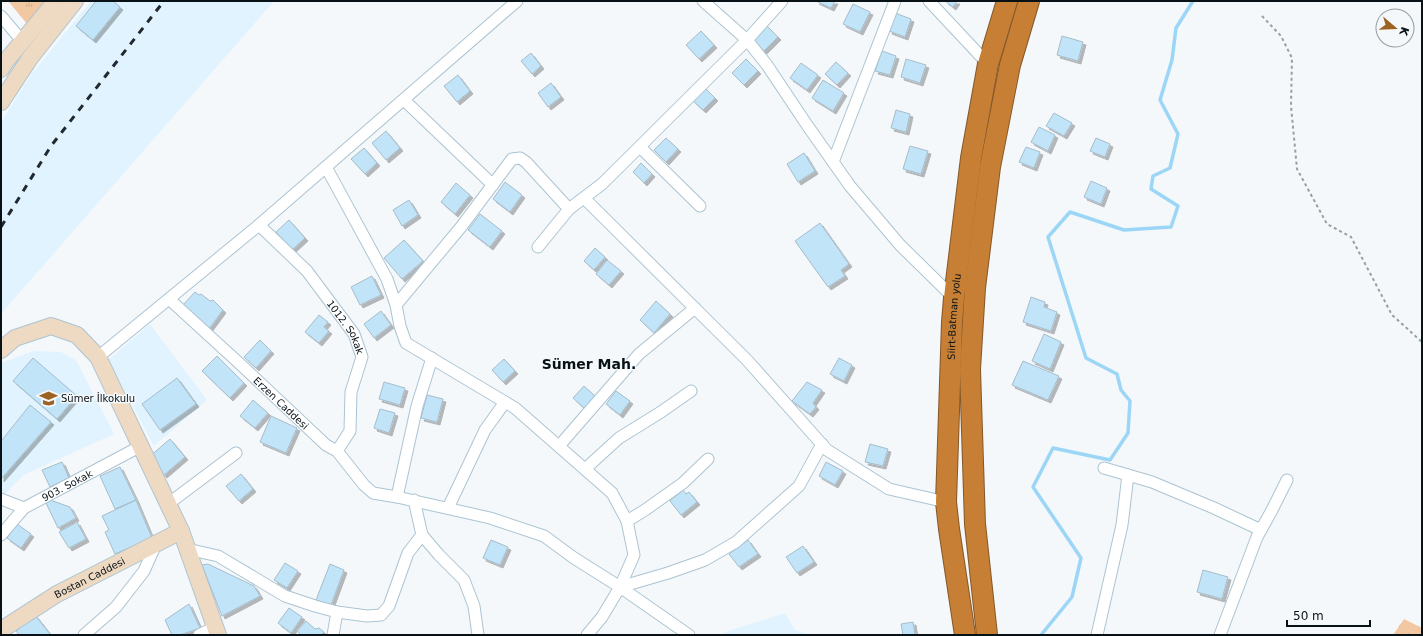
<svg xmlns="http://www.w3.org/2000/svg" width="1423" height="636" font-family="'DejaVu Sans',sans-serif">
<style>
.built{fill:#e0f3fe}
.grass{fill:url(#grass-tufts)}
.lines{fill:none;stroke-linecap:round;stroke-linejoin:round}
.stream{stroke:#9cd6f7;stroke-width:3.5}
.building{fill:#c2e4f8;stroke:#a5bcca;filter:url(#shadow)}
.street-casing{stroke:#acc4d2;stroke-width:13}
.secondary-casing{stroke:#acc4d2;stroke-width:18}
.highway-casing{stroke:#84582a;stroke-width:22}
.path{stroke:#989ea2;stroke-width:2;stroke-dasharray:3 3;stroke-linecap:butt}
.street{stroke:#fff;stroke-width:11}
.secondary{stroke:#eed9c2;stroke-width:16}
.highway{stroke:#c67f34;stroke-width:20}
.rail{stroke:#21292e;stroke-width:3;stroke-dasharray:7 7;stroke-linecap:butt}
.labels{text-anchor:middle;stroke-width:3;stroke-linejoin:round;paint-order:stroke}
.street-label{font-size:10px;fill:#081116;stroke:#f4f8fb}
.poi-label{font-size:10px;fill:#081116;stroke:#f4f8fb;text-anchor:start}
.district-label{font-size:14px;font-weight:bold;fill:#081116;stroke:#f4f8fb}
</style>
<defs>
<pattern id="grass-tufts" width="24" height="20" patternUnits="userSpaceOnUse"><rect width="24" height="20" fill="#f2c8a2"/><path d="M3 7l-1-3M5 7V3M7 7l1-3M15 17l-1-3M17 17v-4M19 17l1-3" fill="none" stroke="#ceab8b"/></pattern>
<filter id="shadow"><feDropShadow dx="3" dy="3" stdDeviation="0" flood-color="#0004"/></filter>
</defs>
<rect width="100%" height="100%" fill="#f4f8fb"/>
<path class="built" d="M91,1H274L1,314V122L31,75Z
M150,324L207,400L154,446L108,360Z
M34,351L61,352L76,360L114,434L24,475L5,494L1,492V363Z
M785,613L795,630L803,633L813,635H723L725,632Z"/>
<path class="grass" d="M8,1H47L28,25Z
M1404,619L1422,628V635H1393Z"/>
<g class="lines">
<path class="stream" d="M1041,635L1072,597L1081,558L1033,487L1053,448L1110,460L1128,433L1130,401L1121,390L1117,374L1086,358L1048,237L1070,212L1124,230L1171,227L1178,206L1151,189L1153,176L1170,168L1178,134L1160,100L1172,60L1176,28L1193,1"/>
</g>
<path class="building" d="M96,1H113L120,7L93,40L76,26Z
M816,1H835L831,8Z
M945,1H957L953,7Z
M853,4L870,12L860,32L843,24Z
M895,13L911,19L905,37L889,31Z
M766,25L778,37L764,51L752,39Z
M701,31L714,45L699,59L686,45Z
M1062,36L1083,42L1078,61L1057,55Z
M882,51L896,56L890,75L875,71Z
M531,53L541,66L532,74L521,61Z
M746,59L758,71L744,85L732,73Z
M906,59L926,65L920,83L901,77Z
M836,62L848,73L837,85L825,74Z
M801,63L818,75L807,90L790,78Z
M458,75L470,91L457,102L444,86Z
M823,80L844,93L833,111L812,98Z
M551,83L561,97L548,107L538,93Z
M705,88L715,98L703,110L693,101Z
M896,110L910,114L906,132L891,128Z
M1054,113L1072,123L1064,136L1046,126Z
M1039,127L1055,135L1048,151L1031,142Z
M386,131L400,148L386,160L372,143Z
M666,138L678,149L666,162L654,150Z
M1096,138L1110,144L1105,157L1090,151Z
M910,146L928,151L921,174L903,169Z
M1026,147L1040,152L1034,168L1019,162Z
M364,148L377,163L365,174L351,159Z
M804,153L815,171L798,182L787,164Z
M641,163L652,174L644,183L633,172Z
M1091,181L1107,188L1101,204L1084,197Z
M505,182L522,195L510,212L493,199Z
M456,183L470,195L455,214L441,202Z
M409,200L418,215L402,226L393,210Z
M480,214L502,231L490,247L468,230Z
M289,220L305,238L292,250L276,232Z
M820,223L849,264L841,270L845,276L828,287L795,241Z
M404,240L423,261L402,279L384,258Z
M595,248L605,257L594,270L584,261Z
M607,260L621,271L609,285L596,274Z
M372,276L381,295L360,305L351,287Z
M195,292L199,295L201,294L210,301L213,300L223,310L209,329L182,306Z
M1031,297L1045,302L1044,307L1057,312L1051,331L1023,322Z
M656,301L670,314L654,333L640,320Z
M381,311L391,325L374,338L364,324Z
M319,315L328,322L324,327L329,331L319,343L305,332Z
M1044,334L1061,342L1050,369L1032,361Z
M260,340L271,351L256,368L244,357Z
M217,356L244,383L230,398L202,371Z
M33,358L77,396L57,419L13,381Z
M839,358L852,365L844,381L830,374Z
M504,359L515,371L503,382L492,370Z
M1023,361L1059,376L1048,400L1012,385Z
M177,378L196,404L160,430L142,404Z
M384,382L405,388L400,405L379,399Z
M807,382L822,390L813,403L816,407L810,414L792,401Z
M584,386L596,397L585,409L573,398Z
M616,391L630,401L620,415L606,404Z
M427,395L443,399L437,422L421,418Z
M253,400L268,413L255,428L240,416Z
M30,405L51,422L1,479V439L2,440Z
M380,409L395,413L389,433L374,428Z
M271,416L297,428L286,453L260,442Z
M170,439L185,457L164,475L149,457Z
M870,444L888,449L883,466L865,462Z
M62,462L69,478L50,487L42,470Z
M826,462L843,471L835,485L819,476Z
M120,467L136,500L115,509L100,476Z
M241,474L253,489L239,501L226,486Z
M683,490L686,494L689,492L697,502L681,515L670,501Z
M50,500L70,507L76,518L58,528L46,503Z
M136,500L152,538L115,554L105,532L109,530L102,516Z
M77,522L86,539L69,548L59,532Z
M17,524L31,534L21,548L7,538Z
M491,540L508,547L500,565L483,558Z
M748,540L758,554L739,567L729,554Z
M803,546L814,562L797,573L786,557Z
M285,563L298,571L287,588L274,580Z
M208,564L254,586L260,596L222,616L202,565Z
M330,564L344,570L331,605L316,600Z
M1203,570L1228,577L1222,599L1197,592Z
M189,604L200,628L180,635H172L165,620Z
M289,608L302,617L291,633L278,623Z
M35,615L50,634L48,635H19L16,631Z
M306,621L315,629L319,628L324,632L321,635H301L297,631Z
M913,622L915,635H900H903L901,624Z"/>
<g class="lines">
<defs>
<g id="street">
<path d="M703,1L747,40L767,65L807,125L850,186L900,245L954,298"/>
<path d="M929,1L988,64"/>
<path d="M1,16L23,42"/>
<path d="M404,100L493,185"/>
<path d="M640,147L700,206"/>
<path d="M833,162L895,1"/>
<path d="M326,167L387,279L396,305L400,326L406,343L515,408L612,493L627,521L634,555L620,587L602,617L587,635"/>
<path d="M584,198L747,360L827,450L889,489L946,502"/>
<path id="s1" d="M259,225L307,271L354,334L362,357L351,392L350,431L337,451"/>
<path d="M538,247L569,209L602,184L747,40L782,1"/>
<path id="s2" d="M169,299L239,363L326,445L337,451L364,485L373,493L397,497L490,518L544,536L574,558L620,587L689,635"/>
<path d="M396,305L461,227L512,159L520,158L526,162L569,209"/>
<path d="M98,357L259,225L517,1"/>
<path d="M559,446L639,354L695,308"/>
<path d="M1104,468L1152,482L1214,508L1261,530"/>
<path d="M585,469L619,438L661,412L691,391"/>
<path d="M397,497L417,406L432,358"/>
<path d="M1,499L24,508"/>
<path d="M414,500L422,535L439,555L464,580L474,606L478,635"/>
<path d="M168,504L236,453"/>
<path d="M448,508L485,430L505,402"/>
<path d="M627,521L645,510L683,483L708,459"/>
<path id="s3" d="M1,535L24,508L141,446"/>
<path d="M187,549L218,556L285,596L315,606L337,612L367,616L381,615L389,606L408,553L422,535"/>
<path d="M620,587L668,573L705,560L736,542L799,486L822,444"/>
<path d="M84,635L116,607L144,571L156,544"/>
<path d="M199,635L215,627"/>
<path d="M333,635L337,612"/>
<path d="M1097,635L1122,525L1128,475"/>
<path d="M1220,635L1257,537L1272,510L1287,480"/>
</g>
<g id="secondary">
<path d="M1,69L6,61L56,1"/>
<path d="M1,102L30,58L75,1"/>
<path d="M1,350L15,338L51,326L77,335L98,357L181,531L218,635"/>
<path id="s4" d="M1,630L57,594L181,531"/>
</g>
<g id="highway">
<path id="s5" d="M965,635L949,529L946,502L952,322L954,298L971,158L988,64L1007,1"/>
<path d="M987,635L975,524L970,369L975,288L990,167L1010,65L1029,1"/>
</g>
</defs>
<use href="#street" class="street-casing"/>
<use href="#secondary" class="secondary-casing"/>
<use href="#highway" class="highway-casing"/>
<path class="path" d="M1262,16L1281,36L1292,58L1291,106L1297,169L1327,224L1351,237L1392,315L1422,342"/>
<use href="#street" class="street"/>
<use href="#secondary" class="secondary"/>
<use href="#highway" class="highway"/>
<path class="rail" d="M1,227L51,146L164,1"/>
</g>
<defs>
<symbol id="school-bare" viewBox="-9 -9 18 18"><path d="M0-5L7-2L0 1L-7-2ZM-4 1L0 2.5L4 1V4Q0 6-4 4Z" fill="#9c6221" stroke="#f4f8fb" stroke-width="2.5" paint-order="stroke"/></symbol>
</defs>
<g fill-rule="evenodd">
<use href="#school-bare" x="36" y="386" width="25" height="25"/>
</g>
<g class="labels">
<g class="street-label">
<text dy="4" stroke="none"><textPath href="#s5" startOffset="320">Siirt-Batman yolu</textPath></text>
<text dy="4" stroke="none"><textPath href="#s1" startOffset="135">1012. Sokak</textPath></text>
<text dy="4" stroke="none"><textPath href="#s2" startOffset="153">Erzen Caddesi</textPath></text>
<text dy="4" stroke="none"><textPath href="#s3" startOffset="84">903. Sokak</textPath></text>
<text dy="4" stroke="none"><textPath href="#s4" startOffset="103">Bostan Caddesi</textPath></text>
</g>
<g class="poi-label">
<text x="61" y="402">Sümer İlkokulu</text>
</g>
<g class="district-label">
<text x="589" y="369">Sümer Mah.</text>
</g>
</g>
<rect width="1423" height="636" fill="none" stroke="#081116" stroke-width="4"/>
<g transform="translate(1395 28) rotate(109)"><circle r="19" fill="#f4f8fb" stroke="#969c9f"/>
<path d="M0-3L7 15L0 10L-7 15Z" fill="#9c6221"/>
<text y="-6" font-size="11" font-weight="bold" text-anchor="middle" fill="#081116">K</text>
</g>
<path d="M1287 620v6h83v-6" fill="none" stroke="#081116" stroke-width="2"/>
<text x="1293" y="620" font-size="12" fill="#081116" stroke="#f4f8fb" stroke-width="3" paint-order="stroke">50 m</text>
</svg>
